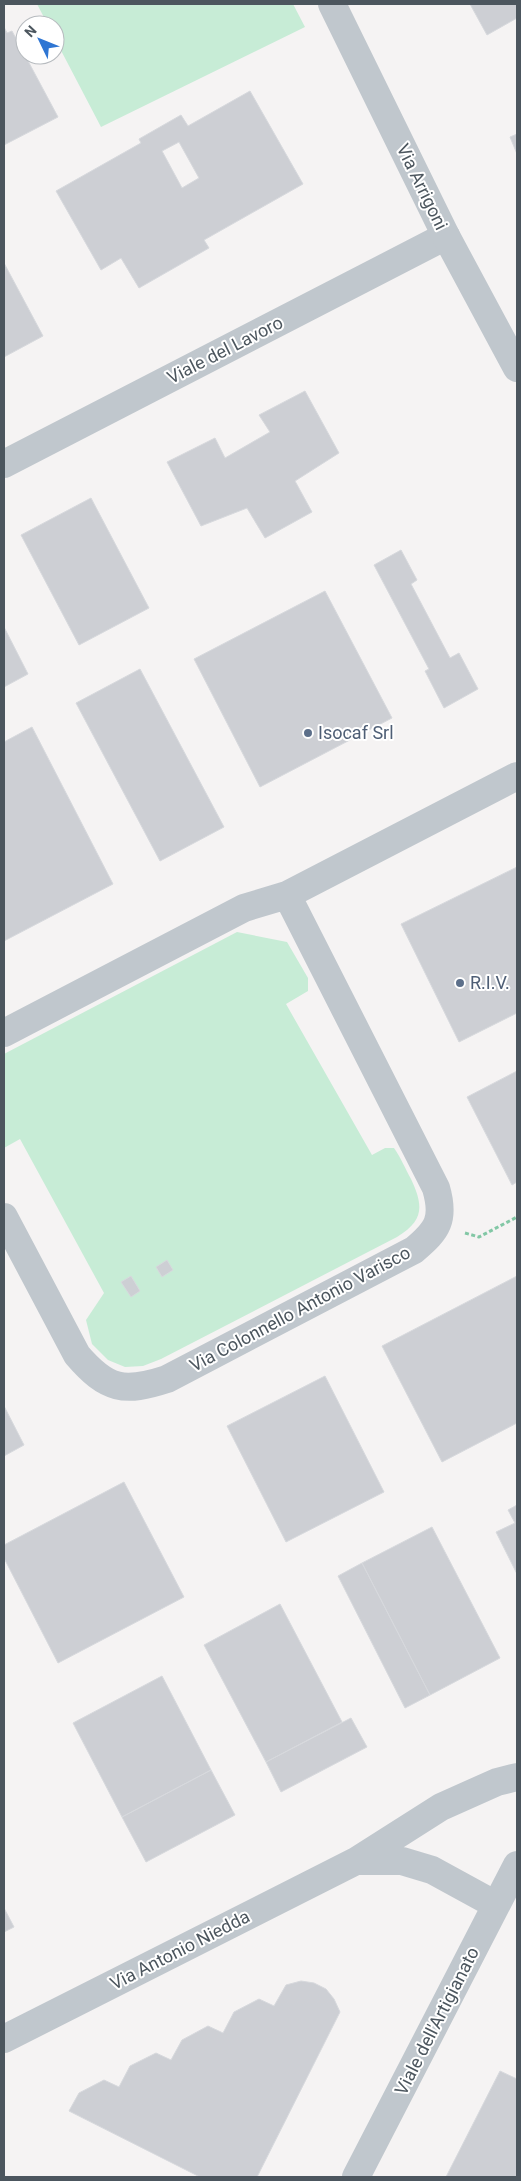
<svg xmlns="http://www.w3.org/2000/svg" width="521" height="2181" font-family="Roboto,sans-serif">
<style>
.green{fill:#c7ecd6}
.building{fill:#cdcfd4;stroke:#d7d9dd;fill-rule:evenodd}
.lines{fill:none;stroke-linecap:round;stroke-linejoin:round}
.path{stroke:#82c7a5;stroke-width:3;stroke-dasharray:4 2.5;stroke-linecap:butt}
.minor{stroke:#c0c7cd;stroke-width:28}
.tertiary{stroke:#c0c7cd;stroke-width:28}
.service-dot{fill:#5c6f8a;stroke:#fff;stroke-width:2}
.labels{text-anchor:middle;stroke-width:4;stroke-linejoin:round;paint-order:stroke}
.street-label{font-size:18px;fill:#4c565e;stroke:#fff}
.service-label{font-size:18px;fill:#4e5e75;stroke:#fff;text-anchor:start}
</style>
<rect width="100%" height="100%" fill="#f5f3f3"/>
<path class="green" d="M37,4H293L305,27L101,127L55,39V25H48Z
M237,932L287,942L308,978V991L286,1004L372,1155L385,1148H394C401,1158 405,1168 411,1179C423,1205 425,1220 397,1237L161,1359L143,1366L125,1367L108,1360L92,1344L86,1320L104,1293L20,1139L4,1148V1054Z"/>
<path class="building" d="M470,4H517V18L487,35Z
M4,27L7,33L12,31L58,117L4,145Z
M250,91L303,184L204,240L209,248L139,288L121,258L101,270L56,191L141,143L139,139L181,115L188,126ZM179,142L199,178L182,188L162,151Z
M517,134V154L510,137Z
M4,263L43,336L4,357Z
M305,391L339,453L295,481L312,512L265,538L247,508L201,526L167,462L215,438L225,458L270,432L259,415Z
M91,498L149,608L79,645L21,535Z
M401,550L417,580L411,584L450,658L459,653L478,689L444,708L425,671L429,669L374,565Z
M325,591L392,718L260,787L194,659Z
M4,627L28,674L4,687Z
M140,669L224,827L160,861L76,703Z
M32,727L113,884L4,941V742Z
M517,867V1013L459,1042L401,924Z
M517,1071V1182L512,1185L467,1097Z
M167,1260L173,1270L162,1277L156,1267Z
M131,1276L140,1291L131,1297L121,1282Z
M517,1276V1423L442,1462L382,1346Z
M325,1376L384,1492L286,1542L227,1426Z
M4,1406L24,1445L4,1456Z
M124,1482L184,1597L58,1663L4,1558V1545Z
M517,1505V1574L496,1532L515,1523L508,1510Z
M432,1527L500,1658L430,1695L362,1563Z
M362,1563L430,1695L405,1708L338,1576Z
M280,1604L342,1722L266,1762L204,1645Z
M162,1676L211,1770L122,1817L73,1723Z
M351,1718L367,1747L281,1792L266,1762Z
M211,1770L235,1815L146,1862L122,1817Z
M4,1908L14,1927L4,1932Z
M301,1981L314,1983L326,1989L334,1999L340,2012L257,2177H200L69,2111L79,2093L104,2080L119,2087L130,2066L156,2053L171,2060L182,2040L208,2026L223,2033L234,2012L259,1999L274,2006L286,1985Z
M500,2071L517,2079V2177H446Z"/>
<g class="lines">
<path class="path" d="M465,1233L479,1237L517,1217"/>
<path class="minor" d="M4,464L446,236
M4,1033L244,908L287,895L517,776
M4,1217L77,1355C107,1390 124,1393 167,1379L414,1250C438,1230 445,1219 436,1188L287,895
M356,1861H402L432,1870L496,1905
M4,2039L356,1861L441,1807L497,1782L517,1777
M356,2177L517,1865"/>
<path class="tertiary" d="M332,4L446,236L517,368"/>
</g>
<g class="service-dot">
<circle cx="308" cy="733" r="5"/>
<circle cx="460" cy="983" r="5"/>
</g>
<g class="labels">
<g class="street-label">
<text transform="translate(422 187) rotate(64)" y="6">Via Arrigoni</text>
<text transform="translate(225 350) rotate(-27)" y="6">Viale del Lavoro</text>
<text transform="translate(300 1309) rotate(-28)" y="6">Via Colonnello Antonio Varisco</text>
<text transform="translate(180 1950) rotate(-27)" y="6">Via Antonio Niedda</text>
<text transform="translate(437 2021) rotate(-63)" y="6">Viale dell'Artigianato</text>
</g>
<g class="service-label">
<text x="318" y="739">Isocaf Srl</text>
<text x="470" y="989">R.I.V.</text>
</g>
</g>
<rect width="521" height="2181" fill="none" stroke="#4c565e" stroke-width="10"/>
<g transform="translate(40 40) rotate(313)"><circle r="24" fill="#ffffff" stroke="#b7bbbf"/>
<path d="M0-4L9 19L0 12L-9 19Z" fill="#2f76d3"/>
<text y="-8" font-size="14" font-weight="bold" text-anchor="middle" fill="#4c565e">N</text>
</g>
</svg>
